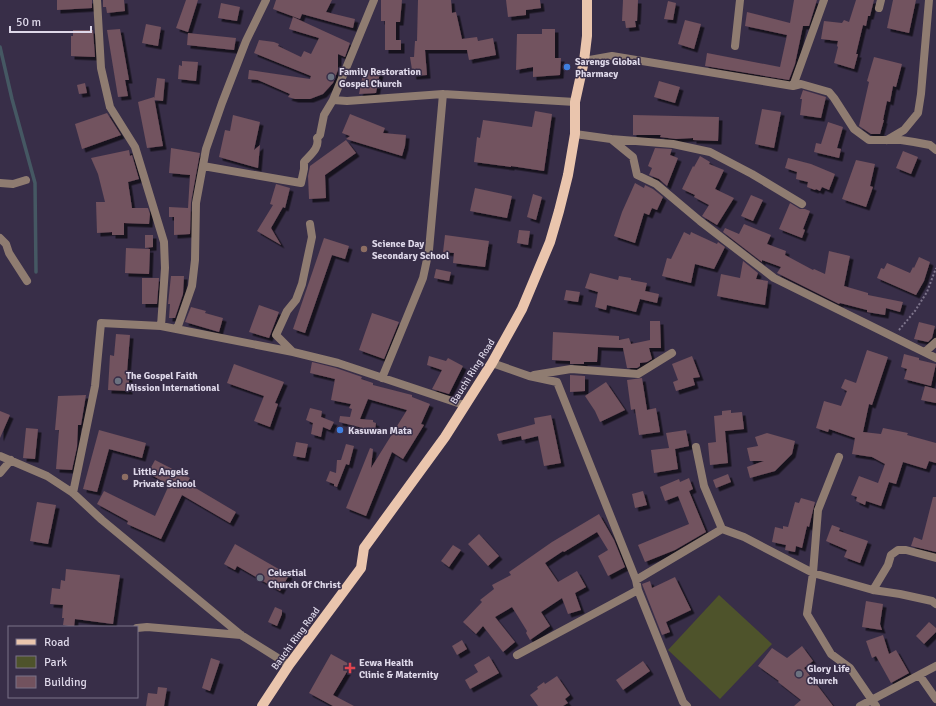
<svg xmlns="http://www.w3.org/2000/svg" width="936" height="706" font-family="Signika,sans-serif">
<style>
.green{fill:#4e532b}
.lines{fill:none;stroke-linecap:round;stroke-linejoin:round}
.stream{stroke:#455863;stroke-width:3.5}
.building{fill:#72525e;filter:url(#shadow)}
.path{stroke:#7d748b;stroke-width:2;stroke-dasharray:2 2;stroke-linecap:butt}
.street{stroke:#8f7c71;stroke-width:8}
.primary{stroke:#eac5ad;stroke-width:10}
.shop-dot{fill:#3f7fe0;stroke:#382e48;stroke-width:1.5}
.worship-dot{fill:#6b7280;stroke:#382e48;stroke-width:1.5}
.education-dot{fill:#8d6e63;stroke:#382e48;stroke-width:1.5}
.health-dot{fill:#e0444e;stroke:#382e48;stroke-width:1.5}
.labels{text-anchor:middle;stroke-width:3;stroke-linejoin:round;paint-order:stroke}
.poi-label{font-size:10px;font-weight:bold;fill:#ded8e9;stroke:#382e48;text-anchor:start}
.street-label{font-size:10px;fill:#ded8e9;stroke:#382e48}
</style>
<defs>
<filter id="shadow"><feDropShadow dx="3.5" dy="3.5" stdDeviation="0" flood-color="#0009"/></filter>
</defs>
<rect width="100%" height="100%" fill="#382e48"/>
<path class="green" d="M719,595L772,644L720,699L668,650Z"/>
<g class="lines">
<path class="stream" d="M0,47L12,99L35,183L36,272"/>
</g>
<path class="building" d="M57,0H92V8L57,10Z
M103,0H124L125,11L107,13L106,7H103Z
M186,0H198L188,32L176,28Z
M276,0H332L326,12L355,19L353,28L302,14L300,19L273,9Z
M381,0H402L400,22H396V40H401V50H385V21H381Z
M418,0H451L452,13L456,12L462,39L477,37L478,41L493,38L496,55L469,60L467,50H425L427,75L413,76L410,57H414L415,41H417Z
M506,0H540L541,8L526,10V15L508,17Z
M623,0H638L637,21H635L636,27L626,28L625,21H622Z
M794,0H817L809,26H803L795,64L789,80L705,66L707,53L780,67L787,35L745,26L747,12L790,23Z
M856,0H874L870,16H868L866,26L863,25L856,54H858L854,69L834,63L838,47L837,46L838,41L821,39L824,21L842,23L844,20L849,22Z
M893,0H916L909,33L887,28Z
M668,1L676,3L673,20L664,19Z
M221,3L240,7L237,21L218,18Z
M293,17L350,43L345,57L338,54V70L333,83L323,94L310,99H295L288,97L290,94L258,80L248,79L249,70L310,79L311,76L254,53L259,40L274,42L279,44L278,46L301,57L304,51L311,54L319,38L289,29Z
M685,20L701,24L694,49L678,44Z
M146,24L161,27L158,46L142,43Z
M120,29L129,80H125L128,96L118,97L107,30Z
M542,29H555V58H561L560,75L533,77V67L516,70L517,34H542Z
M73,30H93L95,57L71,56V36H73Z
M188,33L236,38L234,50L187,45Z
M874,57L902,64L896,87L893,86L890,102L887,101L883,120H884L880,134H871L859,126L869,82L867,81Z
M182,61L198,62L196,81L178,79L179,65L182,66Z
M364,69L380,72L376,93L359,94Z
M157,78L165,79L163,101L154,100Z
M659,81L680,87L675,103L654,97Z
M85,83L87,93L79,94L77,85Z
M803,90L826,97L821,118L800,115L802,99H800Z
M154,97L163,146L147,148L138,102Z
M762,109L781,112L774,148L755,144Z
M535,111L552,114L544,171L511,166V167L474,162L477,137L480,138L483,120L532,127Z
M107,113L121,135L82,149L75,124Z
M350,114L385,128L383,133L406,135L405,146L402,156L346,139L350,136L342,133Z
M233,115L260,122L254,150L260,145L258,168L219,157L225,130L230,131Z
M633,115L719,117L718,141L693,140V138L676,139L660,137L661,135H633Z
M828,122L843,127L837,148L841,149L839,158L814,152L816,143L821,144Z
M346,140L356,153L325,175L326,198L309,199L308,176L310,166Z
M171,148L200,153L191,202L190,234L174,235V217H169V207L188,208L190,175L169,173Z
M655,148L672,149L670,155L678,158L667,186L659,179L649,175L652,168L648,166Z
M129,150L130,156L132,155L139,179L128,182L132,208H148L150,214L149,224L124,223V235H112V232L97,233L96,202H105L98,174L91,158Z
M903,151L918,157L911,174L896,168Z
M700,156L710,162L709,164L724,170L715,189L734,198L717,225L702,216L709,205L694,197L695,195L682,189L693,166L694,167Z
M788,158L811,164L835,174L829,190L822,187L820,191L816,189L815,190L807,187L808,182L796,179L797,172L785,168Z
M856,160L875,164L870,186L873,187L866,207L842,199Z
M635,183L644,188L645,185L653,189L663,197L657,210L652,208L649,215L644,213L635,243L614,236L622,212Z
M276,184L290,188L285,208L283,207L271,228L281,245L257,231L273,205L270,204Z
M475,188L512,196L507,218L470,211Z
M533,194L542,197L536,220L527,217Z
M751,195L763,200L753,221L741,216Z
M790,203L800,209H805L810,211L803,229L805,230L802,238L779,229Z
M744,224L771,235L767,244L786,251L785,255L813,270L814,269L825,274L829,251L850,256L844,286L868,293V295L903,302L900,312L886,308L885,315L867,312V310L840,303L839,304L777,273L781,267L762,260V262L723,232L725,228L739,234Z
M519,230L530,231L528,245L517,243Z
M684,232L690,235L691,232L717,244L718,242L725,247L714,269L695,264L691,283L662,276L667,258L671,259Z
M145,235H153V247L145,248Z
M445,235L489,241L485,267L453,263L454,253L443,252Z
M324,238L349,246L345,259L332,255L305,333L293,329Z
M126,248L150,249L149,274L125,273Z
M919,257L930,262L924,281L916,295L877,278L881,268L884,269L887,263L910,273L913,267L914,268Z
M743,261L758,273L756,279L768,281L765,305L753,303L717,296L721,274L740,278Z
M436,269L451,272L449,281L434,278Z
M590,273L618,280L619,276L631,278V280L647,283L645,291L659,294L657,303L640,299L636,312L607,305L606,310L595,307L598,292L585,288Z
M171,276H184L183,294L175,318H169L170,304H168Z
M142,278H159L157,304H142Z
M566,290L580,292L578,302L564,300Z
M259,305L279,312L269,338L249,332Z
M191,307L206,311L205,313L223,318L219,332L185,322Z
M372,313L399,322L384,359L359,350Z
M650,321H660L661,348H649L652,359L647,362L640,363V366L637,368H627L623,348L598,347L597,362H584V364H570V361L552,360L553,332L619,336V340L629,338L631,344L650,340Z
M919,322L935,326L932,338L928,342L914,339Z
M116,334L130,335L127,372L129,373V391L108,390L110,355L114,356Z
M867,350L888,357L872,405L869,404L863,432L881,434L883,428L908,433L907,435L936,443V463L929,461L926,469L903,462L896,484L889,482L881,506L866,501L865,505L856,501L857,497L851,495L859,476L878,483L885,464L872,457L852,454L855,438L829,429L828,432L816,428L824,401L841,406L847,391L841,388L845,379L856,383Z
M904,354L919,358V360L936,364L931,386L904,379L907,369L901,367Z
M429,356L446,361L448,358L463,366L449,394L432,389L442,370L427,365Z
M692,356L700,377L693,378L695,385L676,391L673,382L678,380L672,364Z
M312,362L336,368L362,377L361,379L373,383V385L412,395V397L430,404L421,424L424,425L403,459L392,452L366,516L346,508L370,448L373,449L371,468L407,410L368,399L360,419L373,420V422L376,423L375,431L339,422L340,416L350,417L352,409L349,408L351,404L331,400L335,379L310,373Z
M234,364L284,382L275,403L278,404L270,427L254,421L264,396L227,383Z
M570,375L585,376V391L570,392Z
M642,378L647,410L656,408L660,432L639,435L635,409L631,410L627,380Z
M606,382L625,410L600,422L595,411L585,396Z
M925,386L936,389V403L921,400Z
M86,395L81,425H78L77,447L72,470L56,469L59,430H55L58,396Z
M310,408L322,411L321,417L334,422L330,430L323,427L321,437L311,434L313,423L306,420Z
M731,410V413L742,412L744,429L725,431L728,463L710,465L708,443L716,442L714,416L722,415V411Z
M0,411L10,415L0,438Z
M551,415L561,463L544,466L538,436L522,440L521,436L499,441L497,434L535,424L534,418Z
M26,428L38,429L35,459L23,458Z
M99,430L146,443L142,458L109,449L97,492L83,489Z
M686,430L689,446L675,449L678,469L654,473L651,450L669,448L666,433Z
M767,433L795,441L792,454L775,471L750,478L747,467L764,461H750L747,448L758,446L755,437Z
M296,442L308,444L305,458L293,456Z
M346,444L354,446L349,465L346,464L337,487L334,486V484L326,481L330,471L336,473L337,460H341Z
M155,460L190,478L187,483L236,512L230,523L182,495L161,539L127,524L128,521L97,504L104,491L155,516L169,485L148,473Z
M728,474L731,482L716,488L713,480Z
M689,478L693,489L689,491L706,532L675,550L645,562L638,545L689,524L678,496L665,501L660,487L679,479L680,482Z
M643,491L647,505L635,508L632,494Z
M933,497H936V552L911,546L914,537L922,540Z
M801,498L815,502L809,527L807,526L802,548L796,546L795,552L785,550L786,545L772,542L775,527L783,529V526L788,527L795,502L799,503Z
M37,502L56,505L48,544L30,541Z
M599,514L614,540L625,567L608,576L598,556L608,550L597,532L564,552L563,551L545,563L558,582L577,571L586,587L575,593L581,610L568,614L562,598L541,612L550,626L530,640L526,633L527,631L512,607L495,617L515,642L503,652L483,626L476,634L463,622L482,602L480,600L494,589L492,585L511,575L509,572L552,542Z
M832,525L840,528L839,531L868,541L860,563L844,557L847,550L826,541Z
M479,534L499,556L488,566L468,544Z
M235,544L289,575L280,591L237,566L235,570L224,564Z
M453,545L461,550L449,567L441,561Z
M66,569L120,575L113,624L75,619L74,627L63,625L64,618H62L63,605L50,604L52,588L60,589L61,580L65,581Z
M675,577L691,610L666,622L670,632L662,635L642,584L650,581L652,588Z
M866,601L883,604L880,624L882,630L862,627Z
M275,607L282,610V614L277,626L268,622Z
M929,622L936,628V632L924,644L916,636Z
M883,635L889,654L896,650L909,673L891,683L876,656L872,658L866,641Z
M462,640L467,649L457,655L452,646Z
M802,646L813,661L804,668L833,706H794L801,700L778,682L779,681L758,666L772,648L787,658Z
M331,654L351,665L333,695L354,706H333L309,693Z
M489,656L499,673L470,689L465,680L478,672L474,665Z
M211,658L220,661L210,691L202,688Z
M643,661L650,671L623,690L616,680Z
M557,676L570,695L565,699L568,703L563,706H538L530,695L538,689L537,687L544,682L545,684Z
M158,687L167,688L164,706H146L148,693L157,694Z"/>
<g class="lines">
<path class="path" d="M899,330L915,311L927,292L936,268"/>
<path class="street" d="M97,0L101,68L110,107L135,147L164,242L165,268L161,326
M374,0L333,100L347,101L443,94L575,102
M879,8L881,0
M735,46L740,0
M584,61L612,56L793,86L801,84L829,92L834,98L854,129L869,140H901L914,142L930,145L936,150
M793,86L824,0
M575,134L611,139L633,157L637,175L656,184L700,221L774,278L936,358
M611,139L673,144L710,152L752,174L802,204
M887,140L904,130L918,113L921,94L929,0
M203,166L301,183L304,169V162C310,155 320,148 317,138L320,135L324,115L333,100
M0,183L13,184L26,180
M0,238L6,244L9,253L27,281
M177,329L192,286L195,260L196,203L206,149L222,103L246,41L266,0
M293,352L276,335L287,311L296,300L302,284L312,237L310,224
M925,352L936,342
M492,363L529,376L557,382L636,580L638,590L683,702L687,706
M534,375L571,369L638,374L672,353
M382,378L423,278L429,250L443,94
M696,447L704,486L722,529
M0,456L47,476L73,493L102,520L241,635L289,665
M839,457L818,510L813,573L807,614L831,654L850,668L876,706
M0,473L11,460
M73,493L95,386L101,323L161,326L293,352L338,363L464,405
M636,580L722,529L744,537L813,573L873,590L900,594L932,601L936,604
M873,590L888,565L891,555L898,550H906L936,558
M137,628L147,627L241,635
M517,655L638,590
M920,676L936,699
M860,706L936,666"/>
<path class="primary" d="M262,706L289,665L361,568L364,548L445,437L492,363L522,309L550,242L559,211L568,175L575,134V102L584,61L587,36V0"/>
</g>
<g class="shop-dot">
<circle cx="567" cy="67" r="4"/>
<circle cx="340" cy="430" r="4"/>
</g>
<g class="worship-dot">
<circle cx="331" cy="77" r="4"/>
<circle cx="118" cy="381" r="4"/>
<circle cx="260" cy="578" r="4"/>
<circle cx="799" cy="674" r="4"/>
</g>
<g class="education-dot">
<circle cx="364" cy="249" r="4"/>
<circle cx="125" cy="477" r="4"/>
</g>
<path class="health-dot" d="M348 662h4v4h4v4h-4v4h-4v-4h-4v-4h4z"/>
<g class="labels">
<g class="poi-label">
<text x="575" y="65">Sarengs Global<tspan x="575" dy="12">Pharmacy</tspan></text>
<text x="339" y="75">Family Restoration<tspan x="339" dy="12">Gospel Church</tspan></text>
<text x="372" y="247">Science Day<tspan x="372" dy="12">Secondary School</tspan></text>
<text x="126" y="379">The Gospel Faith<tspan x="126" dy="12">Mission International</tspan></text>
<text x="348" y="434">Kasuwan Mata</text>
<text x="133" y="475">Little Angels<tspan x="133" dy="12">Private School</tspan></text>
<text x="268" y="576">Celestial<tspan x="268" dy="12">Church Of Christ</tspan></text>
<text x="359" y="666">Ecwa Health<tspan x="359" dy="12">Clinic &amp; Maternity</tspan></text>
<text x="807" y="672">Glory Life<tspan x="807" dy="12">Church</tspan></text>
</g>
<g class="street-label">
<text transform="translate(472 371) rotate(-58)" y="4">Bauchi Ring Road</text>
<text transform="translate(295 638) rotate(-54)" y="4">Bauchi Ring Road</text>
</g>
</g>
<rect x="8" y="626" width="130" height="72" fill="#382e48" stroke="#7a7288"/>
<rect x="16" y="639" width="20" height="6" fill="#eac5ad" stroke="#7a7288"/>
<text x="44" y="646" font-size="12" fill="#ded8e9">Road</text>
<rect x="16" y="656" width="20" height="12" fill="#4e532b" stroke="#7a7288"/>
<text x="44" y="666" font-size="12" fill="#ded8e9">Park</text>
<rect x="16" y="676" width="20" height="12" fill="#72525e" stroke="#7a7288"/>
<text x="44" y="686" font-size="12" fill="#ded8e9">Building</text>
<path d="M10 26v6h81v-6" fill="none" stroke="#ded8e9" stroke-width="2"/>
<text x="16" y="26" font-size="12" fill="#ded8e9" stroke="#382e48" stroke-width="3" paint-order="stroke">50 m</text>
</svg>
